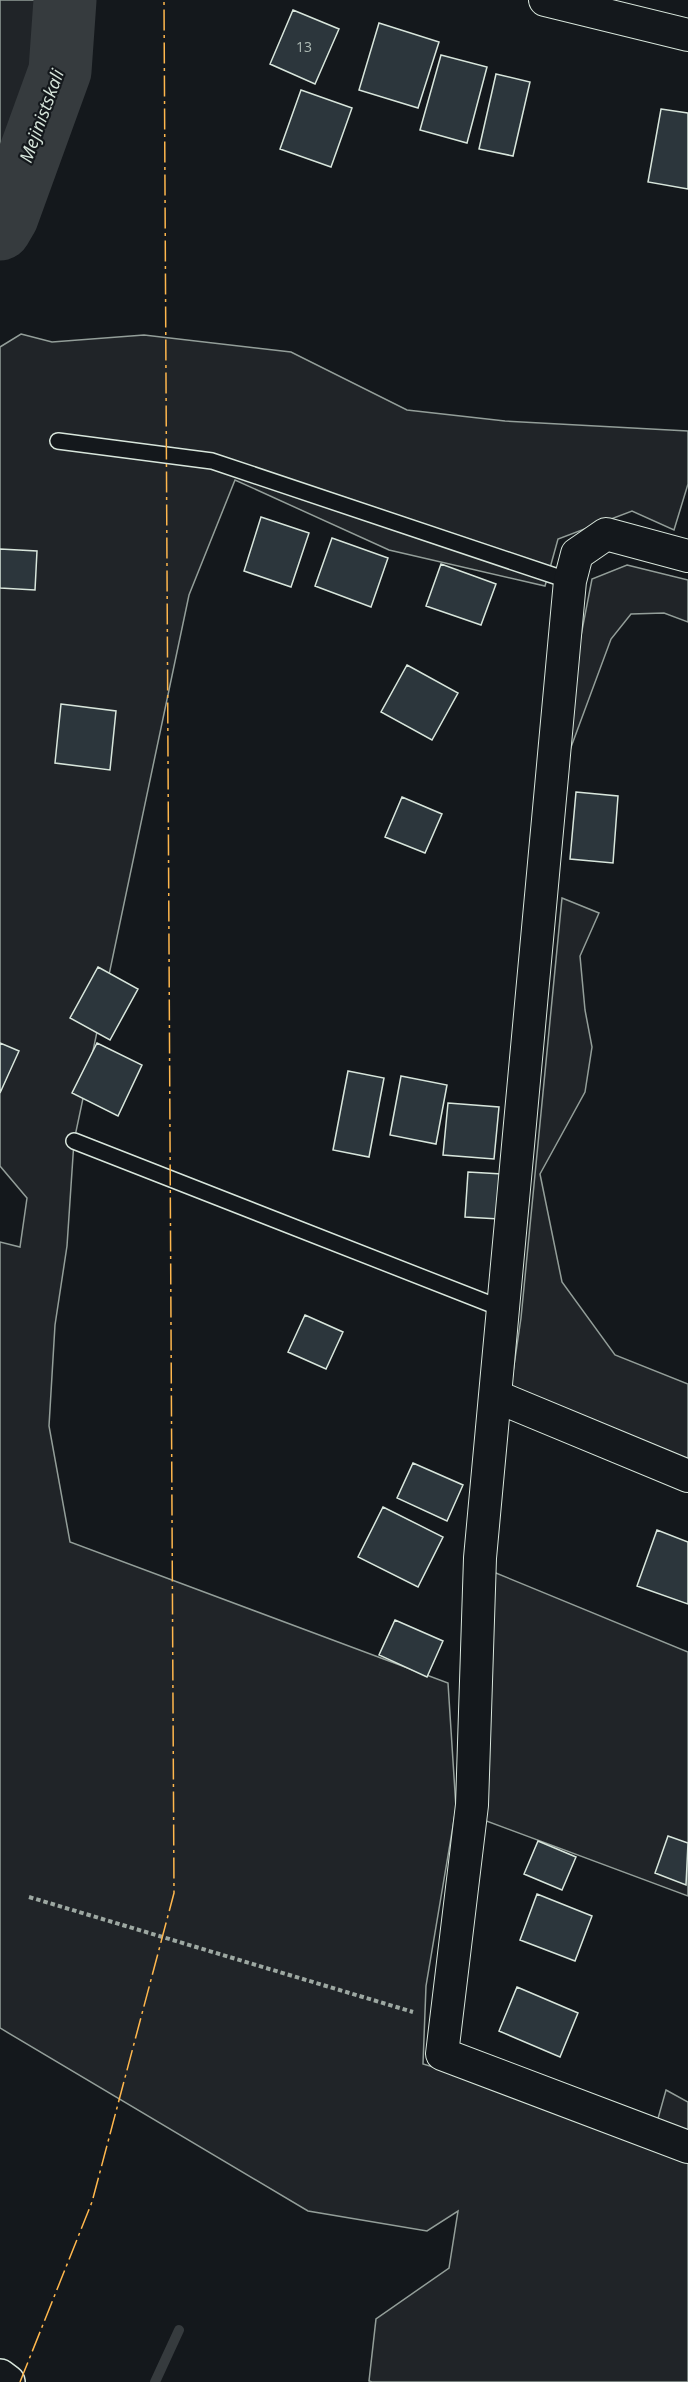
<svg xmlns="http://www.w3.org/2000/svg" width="688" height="2382" font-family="'Open Sans',sans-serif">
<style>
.green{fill:#202428;stroke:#939e99;stroke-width:1.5}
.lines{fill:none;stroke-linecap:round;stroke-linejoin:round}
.stream{stroke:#363b3e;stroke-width:10}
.river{stroke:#363b3e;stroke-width:63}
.building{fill:#2c363c;stroke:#d8e6dc;stroke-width:1.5}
.lane-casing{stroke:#d8e6dc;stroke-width:18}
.street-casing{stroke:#d8e6dc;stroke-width:34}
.highway-casing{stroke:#d8e6dc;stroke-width:36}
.path{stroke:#9da8a2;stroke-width:4;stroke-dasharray:4.5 3;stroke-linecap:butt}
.lane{stroke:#14181c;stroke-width:15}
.street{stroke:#14181c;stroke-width:32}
.highway{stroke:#14181c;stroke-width:33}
.power{stroke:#ffb74d;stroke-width:1.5;stroke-dasharray:21 4.5 3 4.5;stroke-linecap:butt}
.labels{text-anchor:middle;stroke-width:4.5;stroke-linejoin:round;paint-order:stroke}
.number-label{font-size:14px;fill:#adbab4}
.water-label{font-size:18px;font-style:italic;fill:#d8e6dc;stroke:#14181c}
</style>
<rect width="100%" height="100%" fill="#14181c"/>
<path class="green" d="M0,0H42L45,34L10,134L0,154Z
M21,334L52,342L144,335L291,352L407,410L505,421L688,431V484L674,530L632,511L558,539L545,586L389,550L235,480L189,595L74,1141L67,1246L55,1325L49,1426L70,1542L448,1683L456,1808L426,1986L423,2064L450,2072L688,2161V2382H372L369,2381L376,2319L449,2268L458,2211L427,2231L308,2211L0,2028V1242L20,1247L27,1198L0,1166V347Z
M627,565L688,580V622L664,613L631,614L611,639L567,758L568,702L592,579Z
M562,898L599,913L580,956L585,1010L592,1047L585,1092L540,1174L562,1282L615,1355L688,1384V1459L511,1386L521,1318Z
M491,1571L688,1652V1896L481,1819Z
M666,2090L688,2102V2134L657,2122Z"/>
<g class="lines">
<path class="stream" d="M155,2382L179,2330"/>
<path class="river" d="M0,229L7,217L60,71L65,0"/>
</g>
<path class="building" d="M293,10L339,29L315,84L270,64Z
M379,23L439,42L418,108L359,90Z
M441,55L487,67L467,143L420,130Z
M496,74L530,82L513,156L479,149Z
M301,90L352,108L331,167L280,149Z
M661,109L688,113V189L648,182Z
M261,517L309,533L291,587L244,571Z
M332,538L388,558L371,607L315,586Z
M0,549L37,551L35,590L0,588Z
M441,564L496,584L481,625L426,606Z
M407,665L458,693L432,740L381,712Z
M61,704L116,711L110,770L55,763Z
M576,792L618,796L613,863L570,859Z
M402,797L442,814L425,853L385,837Z
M98,967L138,989L110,1040L70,1018Z
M0,1043L19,1051L0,1093Z
M97,1043L142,1065L118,1116L72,1093Z
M348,1071L384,1078L369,1157L333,1150Z
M401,1076L447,1085L436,1144L390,1135Z
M448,1103L499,1107L494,1159L443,1155Z
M468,1172L502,1174L499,1219L465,1217Z
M305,1315L343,1332L326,1369L288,1352Z
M413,1463L463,1485L447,1521L397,1498Z
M383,1507L443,1537L418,1587L358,1557Z
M657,1530L688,1542V1604L637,1586Z
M395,1620L443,1641L427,1677L379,1655Z
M668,1836L688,1843L686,1885L655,1873Z
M538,1841L576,1857L562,1890L524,1874Z
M537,1894L592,1916L575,1961L520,1940Z
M517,1987L578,2013L560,2057L499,2031Z"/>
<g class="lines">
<defs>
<path id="lane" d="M58,441L212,461L570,581
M74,1141L503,1309"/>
<path id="street" d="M545,0L688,35
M688,556L606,534L577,554L570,581L480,1558L472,1805L442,2054L688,2147
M495,1396L688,1476"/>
<path id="highway" d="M0,2376L8,2382"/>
</defs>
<use href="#lane" class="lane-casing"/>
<use href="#street" class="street-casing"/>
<use href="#highway" class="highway-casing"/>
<path class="path" d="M29,1897L413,2012"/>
<use href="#lane" class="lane"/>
<use href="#street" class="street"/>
<use href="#highway" class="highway"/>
<path class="power" d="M20,2382L92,2202L174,1893L164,0"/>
</g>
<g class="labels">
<g class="number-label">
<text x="304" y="52">13</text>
</g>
<g class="water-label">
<text transform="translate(42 116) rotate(-70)" y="6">Mejinistskali</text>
</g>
</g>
</svg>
